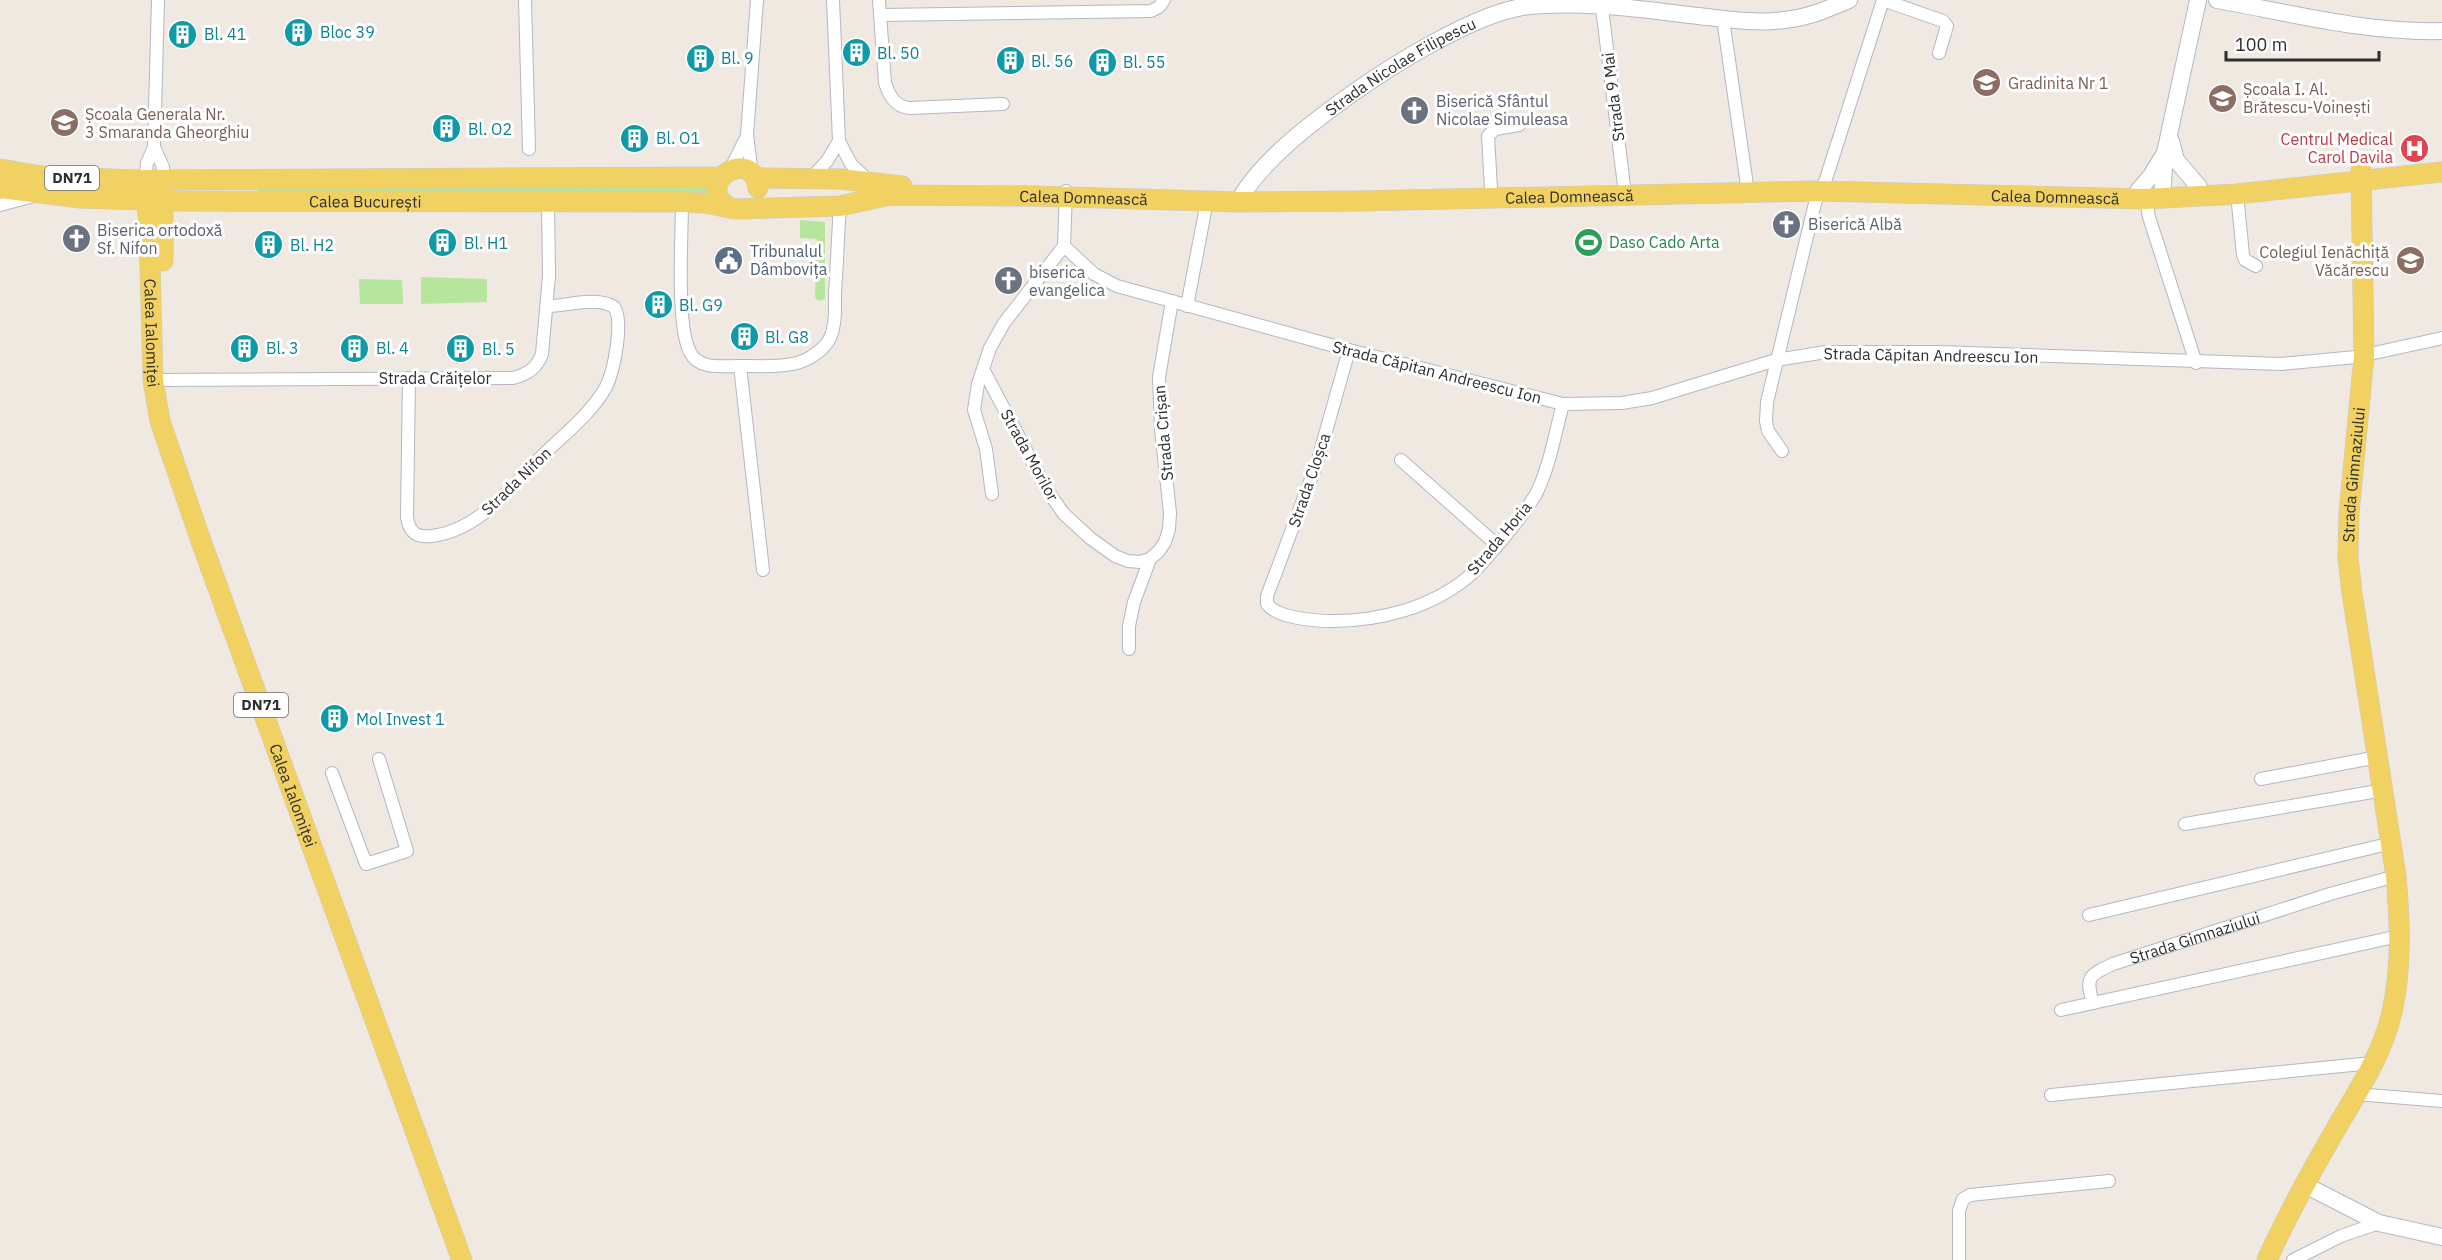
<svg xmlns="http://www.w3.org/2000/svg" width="2442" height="1260" font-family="'IBM Plex Sans',sans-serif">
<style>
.green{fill:#b6e59e}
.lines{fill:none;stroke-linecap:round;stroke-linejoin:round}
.street-casing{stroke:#b4b7c1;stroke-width:14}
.secondary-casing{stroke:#b4b7c1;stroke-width:18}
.primary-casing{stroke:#c9c9c9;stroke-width:21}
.street{stroke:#fff;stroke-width:12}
.secondary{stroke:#fff;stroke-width:16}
.primary{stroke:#f2d163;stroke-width:20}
.labels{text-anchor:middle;stroke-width:6;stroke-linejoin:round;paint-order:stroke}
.shield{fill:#fff;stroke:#6d6d6d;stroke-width:1.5}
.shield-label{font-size:15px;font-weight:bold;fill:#2e2e2e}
.culture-label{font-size:16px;fill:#0d838f;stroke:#fff;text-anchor:start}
.street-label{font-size:16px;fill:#2e2e2e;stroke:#fff}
.education-label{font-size:16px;fill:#785e54;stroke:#fff;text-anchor:start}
.worship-label{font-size:16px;fill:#5b616d;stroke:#fff;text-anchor:start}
.health-label{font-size:16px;fill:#be3a42;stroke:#fff;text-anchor:end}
.leisure-label{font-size:16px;fill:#27864d;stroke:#fff;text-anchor:start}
.service-label{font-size:16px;fill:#4e5e75;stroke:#fff;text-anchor:start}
</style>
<rect width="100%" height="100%" fill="#efe9e1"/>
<path class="green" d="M263,183L713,184L714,197L255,194Z
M800,220L825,222V299L818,301L815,297L817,239L800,238Z
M421,277L487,279V302L421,304Z
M359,279L402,280L403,304H360Z"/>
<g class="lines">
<defs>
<g id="street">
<path d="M525,0L529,149"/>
<path d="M833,0L839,141L851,164L868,180"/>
<path d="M879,0L885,83C889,95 895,107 910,108L1003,104"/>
<path d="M1601,0L1625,194"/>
<path d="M1883,0L1943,21L1947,26L1939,53"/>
<path d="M880,15L1151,11L1159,7L1164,0"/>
<path d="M1723,19L1748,192"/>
<path d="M154,147L163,167V180"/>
<path d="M730,170L747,136"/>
<path d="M752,174L747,135L757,0"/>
<path d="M811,178L827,161L839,141"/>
<path d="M145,180L147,163L154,147L158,0"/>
<path d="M1491,189L1488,136L1495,129L1519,125"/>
<path d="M2237,194L2243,255L2245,260L2256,266"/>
<path d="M2145,195L2149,217L2196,363"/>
<path d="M682,202C682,235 676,327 690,352C699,370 722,366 739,366C758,366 785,368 803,361C813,357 825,348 830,338C836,325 835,307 835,293C837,264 838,235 840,206"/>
<path d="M0,205L34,196"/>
<path d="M1064,246L1094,274L1117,286L1349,350L1563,404L1622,403L1652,398L1776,360L1826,352H1939L2281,364L2356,357L2442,338"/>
<path d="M1187,306L1207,201"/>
<path d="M1349,350L1317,463L1267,596V604C1277,618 1315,621 1332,621C1379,621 1431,608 1468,577C1481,566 1491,552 1502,540C1514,525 1528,509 1537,492C1550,465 1555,433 1563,404"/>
<path d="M740,366L763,570"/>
<path d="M983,369L1046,488L1063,513L1090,538L1115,556L1128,561L1140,562L1150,559L1159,551L1165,542L1169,529L1170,513L1161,429L1159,377L1172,301"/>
<path d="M409,378L407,517C409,532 416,538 432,536C479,530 509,489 541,457C562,436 591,414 606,387C614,371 624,321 614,307C597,296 567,306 548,306"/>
<path d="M153,380L513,378C528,374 537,368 542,354L549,276L548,202"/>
<path d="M1782,451L1768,431L1766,421L1767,402L1818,191L1825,182L1883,0"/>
<path d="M1401,460L1497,545"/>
<path d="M992,494L986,449L974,410L978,384L990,348L1004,323L1064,246L1066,191"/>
<path d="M1129,649V626L1134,602L1150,559"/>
<path d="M332,773L366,864L407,851L379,759"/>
<path d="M2261,779L2378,757"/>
<path d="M2185,824L2384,790"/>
<path d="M2089,915L2392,843"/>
<path id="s1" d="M2093,1003C2085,977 2089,975 2113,964L2330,894L2396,876"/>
<path d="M2061,1010L2399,936"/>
<path d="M2356,1094L2442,1101"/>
<path d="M2051,1095L2372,1063"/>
<path d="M1959,1260V1211L1963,1199L1970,1195L2109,1181"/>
<path d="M2293,1260L2341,1236L2379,1223"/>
</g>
<g id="secondary">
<path d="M2217,0C2290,13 2367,33 2442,31"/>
<path d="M2171,141L2176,160L2199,187"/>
<path d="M2138,191L2151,176L2163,156"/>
<path d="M2162,199L2165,153L2198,0"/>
<path id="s2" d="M1238,202C1261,160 1314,121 1353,93C1394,64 1473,15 1522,7C1580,0 1640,9 1698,16C1726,19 1756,24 1784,20C1807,18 1828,9 1849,0"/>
<path d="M2305,1185L2379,1223L2442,1237"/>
</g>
<g id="primary">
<path d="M0,169L41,176L134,180L721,177"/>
<path d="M755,178L840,179L902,186"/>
<path id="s3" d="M145,180L149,227L153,380L160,421L202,544L462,1260"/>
<path id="s4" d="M0,188L80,198L180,201L682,202L705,203L735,209L840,206L890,195L1034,196L1238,202L1359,201L1818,191L2145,199L2237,194L2442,172"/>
<path d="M730,208C690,184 753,144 758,188"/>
<path d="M163,261V180"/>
<path id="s5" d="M2267,1260C2288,1214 2312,1170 2337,1127C2358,1091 2383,1053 2392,1012C2402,968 2400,921 2396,876L2352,593L2348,557L2349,513L2364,356L2361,171"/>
</g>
</defs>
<use href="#street" class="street-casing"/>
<use href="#secondary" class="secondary-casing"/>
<use href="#primary" class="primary-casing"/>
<use href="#street" class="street"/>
<use href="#secondary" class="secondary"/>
<use href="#primary" class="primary"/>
</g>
<defs>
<symbol id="building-disc" viewBox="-11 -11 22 22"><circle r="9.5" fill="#0f9aa8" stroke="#fff"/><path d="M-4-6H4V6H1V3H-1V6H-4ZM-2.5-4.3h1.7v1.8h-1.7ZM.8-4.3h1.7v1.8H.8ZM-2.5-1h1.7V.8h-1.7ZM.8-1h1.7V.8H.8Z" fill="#fff"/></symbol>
<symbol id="school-disc" viewBox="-11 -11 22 22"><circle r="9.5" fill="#8d6e63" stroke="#fff"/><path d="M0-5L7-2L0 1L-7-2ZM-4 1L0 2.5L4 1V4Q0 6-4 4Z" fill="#fff"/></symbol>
<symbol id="church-disc" viewBox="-11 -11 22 22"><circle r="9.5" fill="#6b7280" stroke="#fff"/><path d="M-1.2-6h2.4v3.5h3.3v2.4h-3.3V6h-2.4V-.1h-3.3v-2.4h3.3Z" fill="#fff"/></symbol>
<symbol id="hospital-disc" viewBox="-11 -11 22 22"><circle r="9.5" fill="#e0444e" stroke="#fff"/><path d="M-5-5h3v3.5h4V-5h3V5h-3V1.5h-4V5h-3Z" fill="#fff"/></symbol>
<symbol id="stadium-disc" viewBox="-11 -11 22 22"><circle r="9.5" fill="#2e9e5b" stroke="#fff"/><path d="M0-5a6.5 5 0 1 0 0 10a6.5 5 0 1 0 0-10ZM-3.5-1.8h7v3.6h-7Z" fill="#fff"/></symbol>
<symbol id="civic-disc" viewBox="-11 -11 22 22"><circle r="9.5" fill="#5c6f8a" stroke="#fff"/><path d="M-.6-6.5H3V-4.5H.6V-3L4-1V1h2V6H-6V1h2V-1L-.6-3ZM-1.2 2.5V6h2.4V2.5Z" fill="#fff"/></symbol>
</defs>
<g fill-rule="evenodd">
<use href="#building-disc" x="282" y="16" width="33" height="33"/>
<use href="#building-disc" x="166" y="18" width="33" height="33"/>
<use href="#building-disc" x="840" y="36" width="33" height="33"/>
<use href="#building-disc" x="684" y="42" width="33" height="33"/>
<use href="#building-disc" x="994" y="44" width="33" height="33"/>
<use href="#building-disc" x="1086" y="46" width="33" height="33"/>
<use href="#school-disc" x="1970" y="66" width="33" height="33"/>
<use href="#school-disc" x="2206" y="82" width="33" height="33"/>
<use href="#church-disc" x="1398" y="94" width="33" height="33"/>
<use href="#school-disc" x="48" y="106" width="33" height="33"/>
<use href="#building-disc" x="430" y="112" width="33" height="33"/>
<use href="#building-disc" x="618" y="122" width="33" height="33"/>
<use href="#hospital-disc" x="2398" y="132" width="33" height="33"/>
<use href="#church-disc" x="1770" y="208" width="33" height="33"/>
<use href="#church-disc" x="60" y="222" width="33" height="33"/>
<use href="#stadium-disc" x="1572" y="226" width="33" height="33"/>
<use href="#building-disc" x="426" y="226" width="33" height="33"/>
<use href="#building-disc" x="252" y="228" width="33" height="33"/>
<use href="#civic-disc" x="712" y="244" width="33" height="33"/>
<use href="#school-disc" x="2394" y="244" width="33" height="33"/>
<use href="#church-disc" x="992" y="264" width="33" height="33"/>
<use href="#building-disc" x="642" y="288" width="33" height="33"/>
<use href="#building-disc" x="728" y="320" width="33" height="33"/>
<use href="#building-disc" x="228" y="332" width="33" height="33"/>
<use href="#building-disc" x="338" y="332" width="33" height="33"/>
<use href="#building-disc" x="444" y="332" width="33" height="33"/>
<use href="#building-disc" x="318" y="702" width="33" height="33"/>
</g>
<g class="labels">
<g class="shield">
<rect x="45" y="166" width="54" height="24" rx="4.5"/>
<rect x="234" y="693" width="54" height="24" rx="4.5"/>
</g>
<g class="shield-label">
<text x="72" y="183">DN71</text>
<text x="261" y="710">DN71</text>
</g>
<g class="culture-label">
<text x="320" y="38">Bloc 39</text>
<text x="204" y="40">Bl. 41</text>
<text x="877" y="59">Bl. 50</text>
<text x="721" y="64">Bl. 9</text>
<text x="1031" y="67">Bl. 56</text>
<text x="1123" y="68">Bl. 55</text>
<text x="468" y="135">Bl. O2</text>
<text x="656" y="144">Bl. O1</text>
<text x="464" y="249">Bl. H1</text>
<text x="290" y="251">Bl. H2</text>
<text x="679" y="311">Bl. G9</text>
<text x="765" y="343">Bl. G8</text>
<text x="266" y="354">Bl. 3</text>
<text x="376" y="354">Bl. 4</text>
<text x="482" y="355">Bl. 5</text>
<text x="356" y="725">Mol Invest 1</text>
</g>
<g class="street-label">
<text dy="6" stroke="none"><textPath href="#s2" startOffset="214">Strada Nicolae Filipescu</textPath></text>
<text transform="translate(1613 97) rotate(-97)" y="6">Strada 9 Mai</text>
<text dy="6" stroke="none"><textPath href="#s4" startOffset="1572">Calea Domnească</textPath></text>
<text dy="6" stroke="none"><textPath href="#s4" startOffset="1086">Calea Domnească</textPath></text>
<text dy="6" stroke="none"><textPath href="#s4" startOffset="2058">Calea Domnească</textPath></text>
<text dy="6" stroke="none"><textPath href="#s4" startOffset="366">Calea București</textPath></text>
<text dy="6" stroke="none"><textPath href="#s3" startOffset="153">Calea Ialomiței</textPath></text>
<text transform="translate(1931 355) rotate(1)" y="6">Strada Căpitan Andreescu Ion</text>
<text transform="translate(1437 372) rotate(14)" y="6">Strada Căpitan Andreescu Ion</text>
<text x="435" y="384">Strada Crăițelor</text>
<text transform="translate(1163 433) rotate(-95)" y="6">Strada Crișan</text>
<text transform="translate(1030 455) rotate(61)" y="6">Strada Morilor</text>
<text dy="6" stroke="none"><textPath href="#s5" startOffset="820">Strada Gimnaziului</textPath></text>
<text transform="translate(1309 480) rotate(-71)" y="6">Strada Cloșca</text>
<text transform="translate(516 481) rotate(-44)" y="6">Strada Nifon</text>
<text transform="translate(1499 538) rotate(-50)" y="6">Strada Horia</text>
<text dy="6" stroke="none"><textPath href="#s3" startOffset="639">Calea Ialomiței</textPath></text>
<text dy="6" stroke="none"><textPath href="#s1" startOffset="138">Strada Gimnaziului</textPath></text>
</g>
<g class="education-label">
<text x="2008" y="89">Gradinita Nr 1</text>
<text x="2243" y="95">Școala I. Al.<tspan x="2243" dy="18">Brătescu-Voinești</tspan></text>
<text x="85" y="120">Școala Generala Nr.<tspan x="85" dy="18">3 Smaranda Gheorghiu</tspan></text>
<text x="2389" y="258" text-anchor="end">Colegiul Ienăchiță<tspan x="2389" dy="18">Văcărescu</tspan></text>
</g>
<g class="worship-label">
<text x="1436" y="107">Biserică Sfântul<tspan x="1436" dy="18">Nicolae Simuleasa</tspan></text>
<text x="1808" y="230">Biserică Albă</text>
<text x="97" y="236">Biserica ortodoxă<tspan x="97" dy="18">Sf. Nifon</tspan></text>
<text x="1029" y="278">biserica<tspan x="1029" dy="18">evangelica</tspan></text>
</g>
<g class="health-label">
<text x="2393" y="145">Centrul Medical<tspan x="2393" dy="18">Carol Davila</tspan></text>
</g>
<g class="leisure-label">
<text x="1609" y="248">Daso Cado Arta</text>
</g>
<g class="service-label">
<text x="750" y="257">Tribunalul<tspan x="750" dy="18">Dâmbovița</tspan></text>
</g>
</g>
<path d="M2226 51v9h153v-9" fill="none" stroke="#2e2e2e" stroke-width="3"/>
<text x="2235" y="51" font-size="18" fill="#2e2e2e" stroke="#ffffff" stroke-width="4.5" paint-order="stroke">100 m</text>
</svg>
